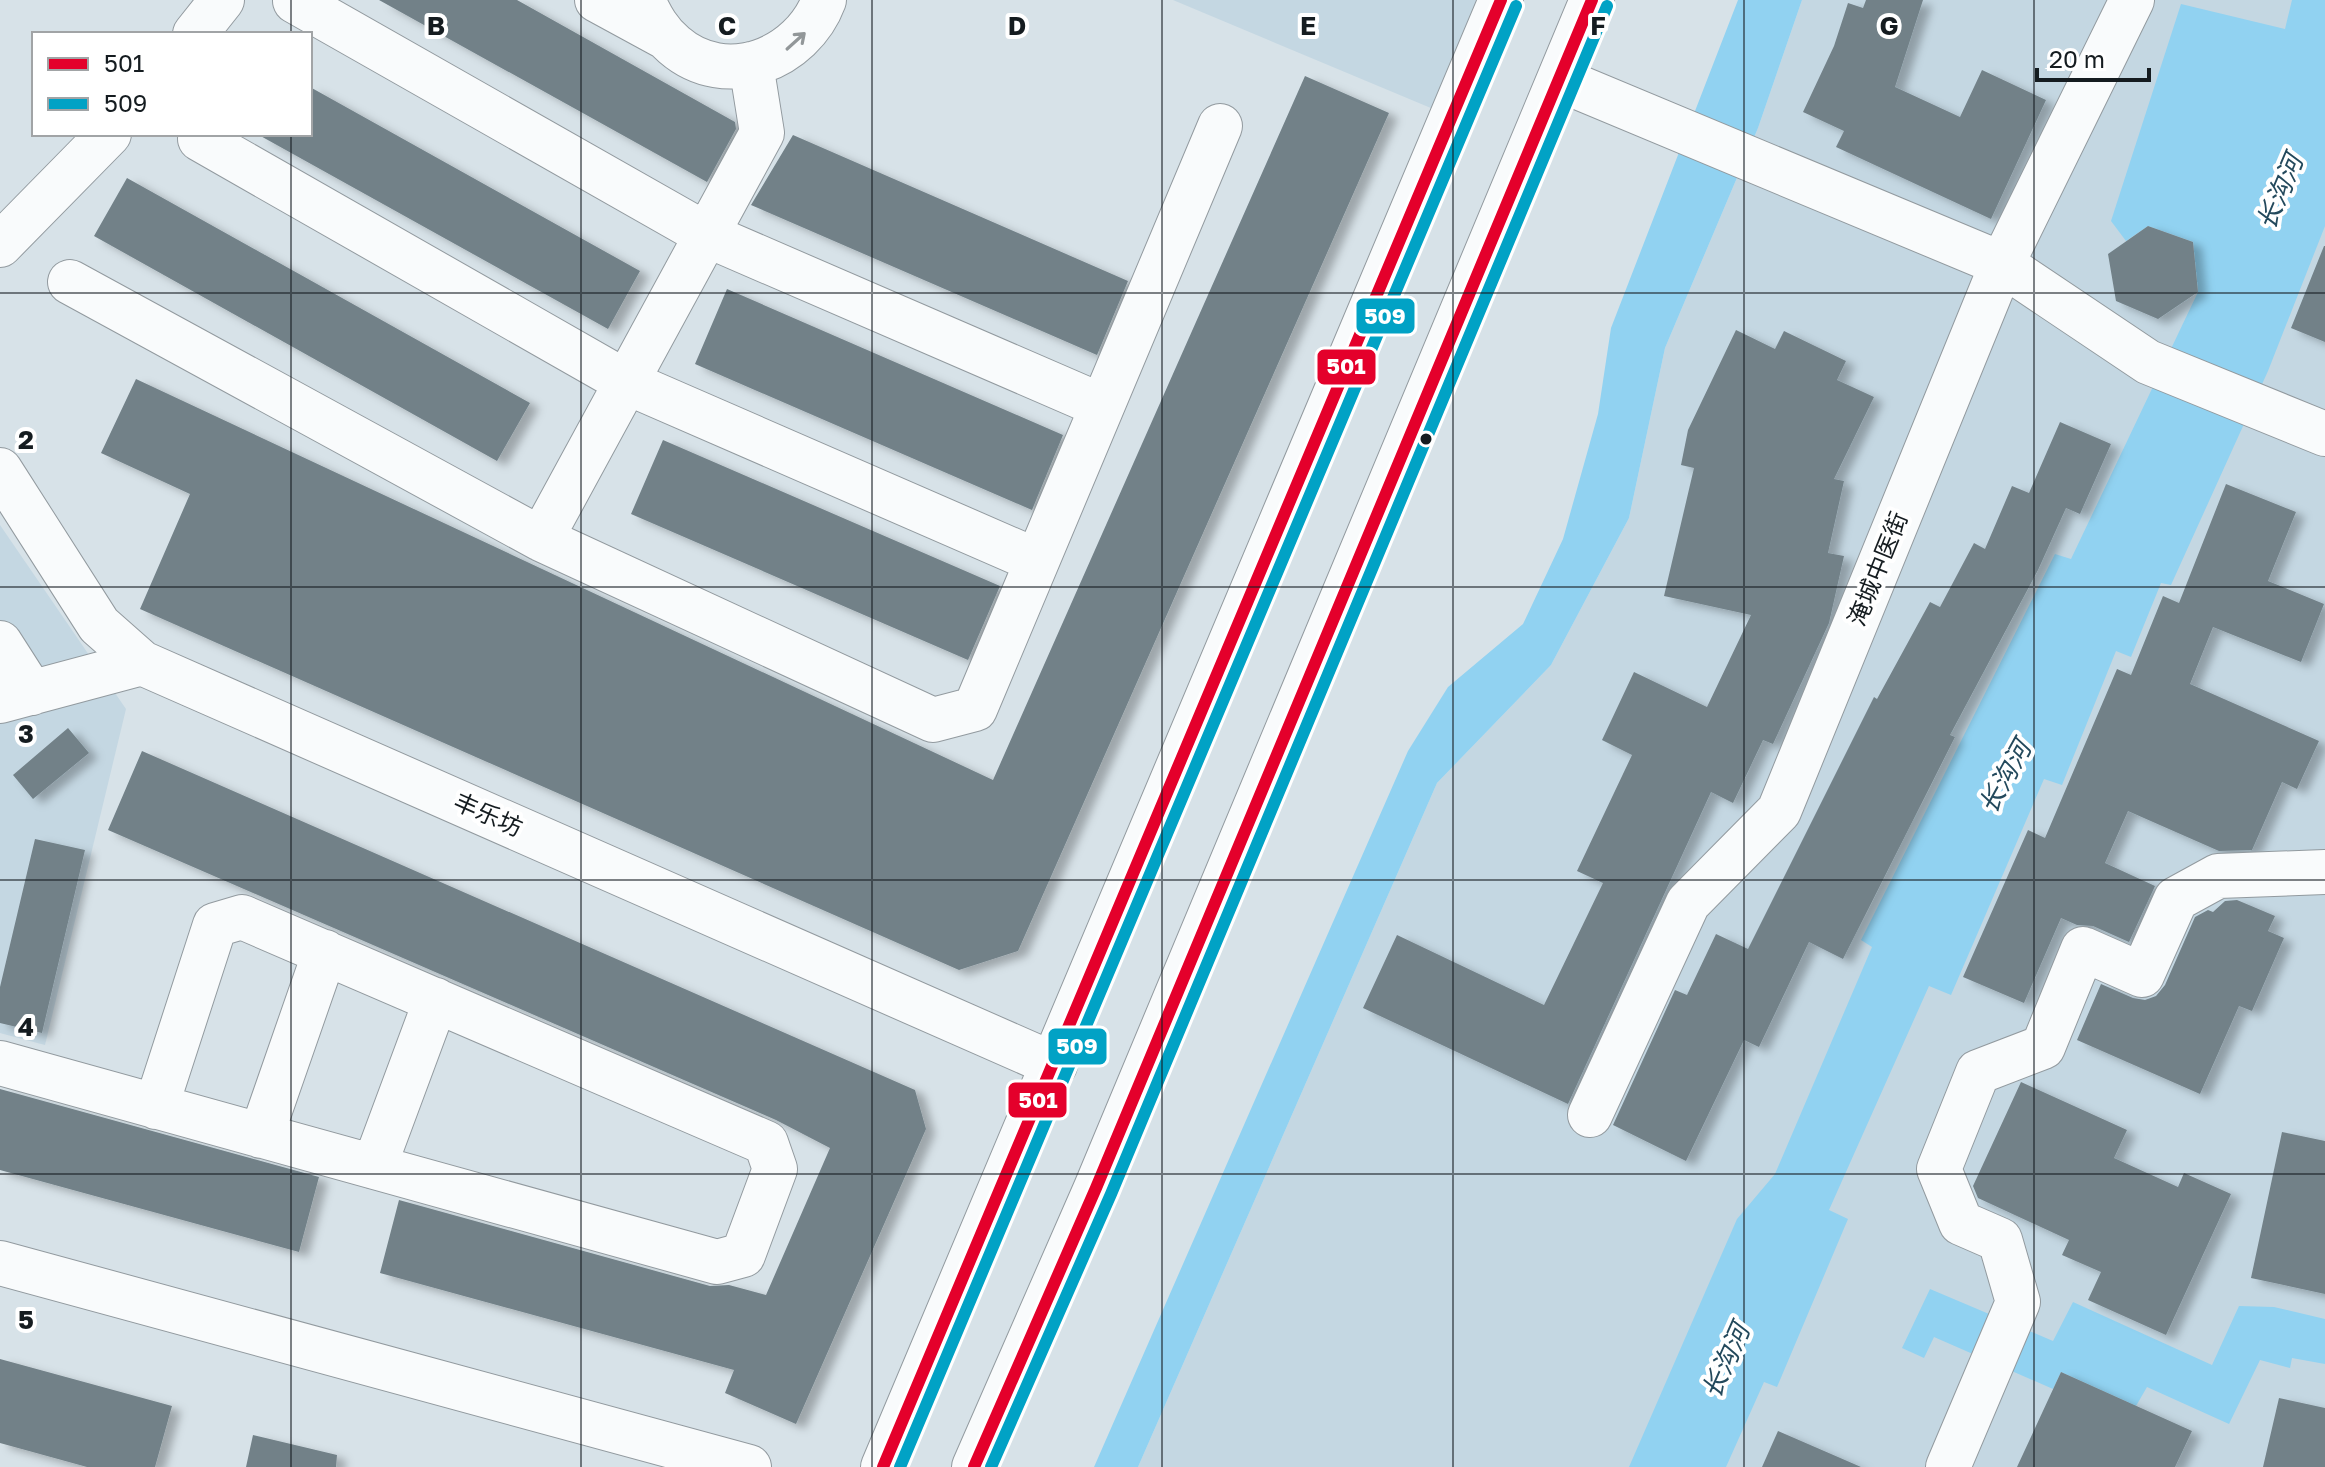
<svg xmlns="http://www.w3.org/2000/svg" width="2325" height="1467" font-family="'Golos Text','Noto Sans SC',sans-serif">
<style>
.built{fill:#c4d7e2}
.water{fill:#91d2f1}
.building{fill:#728188;filter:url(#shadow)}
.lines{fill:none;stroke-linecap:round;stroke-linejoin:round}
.minor-casing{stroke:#929a9f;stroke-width:46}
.major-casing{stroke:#929a9f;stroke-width:46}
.minor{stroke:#f9fbfc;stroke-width:44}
.major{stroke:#f9fbfc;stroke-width:44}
.bus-1-casing{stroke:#fff;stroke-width:18}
.bus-2-casing{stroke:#fff;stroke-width:18}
.bus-1{stroke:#e4002b;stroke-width:12}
.bus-2{stroke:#01a2c5;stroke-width:12}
.oneway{stroke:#929799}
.grid{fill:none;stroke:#151c20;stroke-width:2;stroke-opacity:0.55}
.bus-dot{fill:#151c20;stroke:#fff;stroke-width:3}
.labels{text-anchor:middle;stroke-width:8;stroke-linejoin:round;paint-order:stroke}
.street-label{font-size:24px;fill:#151c20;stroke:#fff}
.water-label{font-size:26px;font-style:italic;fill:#23495c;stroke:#fff}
.grid-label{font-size:26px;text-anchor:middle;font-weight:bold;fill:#151c20;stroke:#fff;stroke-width:8;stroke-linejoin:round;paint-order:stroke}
.line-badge{stroke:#fff;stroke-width:3}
.badge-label{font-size:22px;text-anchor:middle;font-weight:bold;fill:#fff}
</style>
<defs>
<filter id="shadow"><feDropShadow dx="9" dy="5" stdDeviation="4" flood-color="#0004"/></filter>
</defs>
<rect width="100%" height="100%" fill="#d7e2e8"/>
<path class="built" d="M1173,0H1485L1438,111Z
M1802,0H2325V1467H1138L1437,783L1551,665L1629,518L1665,348L1758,128Z
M0,525L126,709L45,1045L0,1033Z"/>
<path class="water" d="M1738,0H1802L1758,128L1665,348L1629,518L1551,665L1437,783L1138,1467H1094L1408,751L1448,687L1523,624L1563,539L1598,414L1611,328Z
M2292,0H2325V226L2268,371L2171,585L2161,583L2131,657L2116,651L2062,785L2044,779L1951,995L1929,986L1829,1210L1848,1219L1777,1387L1764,1382L1726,1467H1629L1737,1219L1775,1174L1872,947L1861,940L2055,554L2071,559L2198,292L2193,242L2148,226L2126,241L2111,221L2181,4L2285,29Z
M1930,1289L2053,1341L2073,1302L2212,1365L2239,1306L2274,1307L2325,1319V1364L2292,1358L2290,1368L2260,1360L2229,1424L2147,1387L2136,1406L2061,1372L2053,1389L1934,1337L1924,1358L1902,1348Z"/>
<path class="building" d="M379,0H517L735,122L736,129L707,182Z
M1866,0H1923L1895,87L1960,117L1982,70L2046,100L1991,219L1836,147L1844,131L1803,112L1834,46L1848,3L1863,8Z
M1305,76L1389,113L1018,951L959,970L140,609L190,494L101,453L136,379L993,780Z
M310,87L640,271L608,329L257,134H310Z
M793,135L1128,281L1097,355L751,205Z
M127,178L530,403L497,461L94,236Z
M2148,226L2193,242L2198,292L2158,319L2116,301L2108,254Z
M2324,246H2325V342L2291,328Z
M727,289L1063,435L1032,510L695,364Z
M1736,330L1775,349L1784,331L1846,361L1837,380L1874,397L1834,479L1844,481L1828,553L1844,556L1829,623L1773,744L1763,740L1733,803L1711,792L1568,1104L1363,1008L1397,935L1544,1005L1603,883L1577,871L1632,755L1602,740L1634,672L1707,707L1751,615L1664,596L1694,468L1681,465L1688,430Z
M2060,422L2111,444L2080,514L2066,508L2038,570L1950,735L1955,737L1843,959L1809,942L1759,1047L1744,1040L1686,1161L1613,1125L1675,990L1687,995L1716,934L1748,949L1874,697L1877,699L1930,602L1940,607L1974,543L1985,549L2012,486L2029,493Z
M663,440L1000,586L968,660L631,514Z
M2226,484L2296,512L2268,581L2324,604L2301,662L2213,627L2190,684L2319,741L2297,789L2282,782L2252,850L2219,851L2128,811L2105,863L2155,886L2129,942L2093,926L2077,925L2061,918L2024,1003L1963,977L2028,830L2045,838L2117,669L2131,675L2163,596L2179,603Z
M68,728L89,753L33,799L13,775Z
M142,751L915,1090L926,1129L796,1424L725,1393L734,1370L380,1273L399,1200L710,1286L729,1285L766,1295L830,1148L776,1120L108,830Z
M35,839L85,850L42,1033L0,1023V987Z
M2237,900L2275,916L2268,931L2284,938L2252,1011L2239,1006L2200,1094L2077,1040L2101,984L2133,998L2145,1000L2156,996L2165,985L2195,917L2208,910L2213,912L2225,901Z
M2021,1082L2127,1130L2114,1158L2178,1187L2184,1173L2231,1194L2166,1335L2088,1300L2101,1272L2062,1255L2069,1240L1978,1198L1973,1186Z
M0,1089L319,1177L299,1252L0,1170Z
M2282,1132L2325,1141V1294L2251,1278Z
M0,1359L172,1406L155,1467H87L0,1443Z
M2061,1372L2192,1431L2175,1467H2017Z
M2279,1398L2325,1408V1467H2263Z
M1778,1431L1861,1467H1762Z
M253,1435L337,1455L336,1467H246Z"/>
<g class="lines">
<defs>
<path id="minor" d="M597,0L665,37
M643,0C651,18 659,32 674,45C726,90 802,59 824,0
M295,1L707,235L1102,406
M195,34L222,0
M1561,80L2002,264L2148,362L2325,434
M200,139L626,382L1037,561
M0,245L109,134
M70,282L541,539L933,720L975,709L1220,126
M0,470L99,625L142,663L1055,1065
M541,539L762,133L751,64
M0,643L32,693
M0,701L142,663
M0,1063L717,1262L743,1255L775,1169L766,1143L242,917L215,925L156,1107
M1590,1115L1688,903L1779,811L2002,264L2132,0
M261,1136L325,952
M374,1167L436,1000
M0,1263L749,1467
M1948,1467L2018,1302L2000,1240L1961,1223L1939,1169L1978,1072L2043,1047L2083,949L2142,975L2176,899L2218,876L2325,872"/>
<path id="major" d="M883,1467L1501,0
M974,1467L1096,1188L1592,0"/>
</defs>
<use href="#minor" class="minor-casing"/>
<use href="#major" class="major-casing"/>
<use href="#minor" class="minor"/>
<use href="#major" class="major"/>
<defs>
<path id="bus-1" d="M883,1467L1501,0
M974,1467L1096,1188L1592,0"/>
<path id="bus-2" d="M900,1467L1516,6
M991,1467L1111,1194L1607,6"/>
</defs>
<use href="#bus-1" class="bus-1-casing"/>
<use href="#bus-2" class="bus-2-casing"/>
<use href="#bus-1" class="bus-1"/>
<use href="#bus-2" class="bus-2"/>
</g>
<defs><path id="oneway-shaft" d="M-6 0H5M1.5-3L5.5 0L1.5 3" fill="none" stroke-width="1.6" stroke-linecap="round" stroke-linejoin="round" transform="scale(2)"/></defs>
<use class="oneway" href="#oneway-shaft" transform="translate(796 41) rotate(-42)"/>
<path class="grid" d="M291,0V34M581,0V1467M872,0V1467M1162,0V1467M1453,0V1467M1744,0V1467M2034,0V1467M291,134V1467M0,293H2325M0,587H2325M0,880H2325M0,1174H2325"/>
<circle class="bus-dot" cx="1426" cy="439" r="7"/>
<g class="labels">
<g class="street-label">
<text transform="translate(1878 569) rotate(-68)" y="8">淹城中医街</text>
<text transform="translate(488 815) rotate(24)" y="8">丰乐坊</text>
</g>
<g class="water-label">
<text transform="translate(2280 192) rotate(-67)" y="9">长沟河</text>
<text transform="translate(2005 777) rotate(-61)" y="9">长沟河</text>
<text transform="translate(1726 1361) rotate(-66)" y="9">长沟河</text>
</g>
</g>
<g class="grid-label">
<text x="436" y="35">B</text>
<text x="727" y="35">C</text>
<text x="1017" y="35">D</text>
<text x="1308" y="35">E</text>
<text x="1598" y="35">F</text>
<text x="1889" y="35">G</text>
<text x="26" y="449">2</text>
<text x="26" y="743">3</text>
<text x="26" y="1036">4</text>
<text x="26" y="1329">5</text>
</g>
<g class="line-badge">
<rect x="1355" y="297" width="61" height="38" rx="8" fill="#01a2c5"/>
<rect x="1316" y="348" width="61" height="38" rx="8" fill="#e4002b"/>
<rect x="1047" y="1027" width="61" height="39" rx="8" fill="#01a2c5"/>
<rect x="1007" y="1081" width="61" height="38" rx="8" fill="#e4002b"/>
</g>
<g class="badge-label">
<text x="1385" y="324">509</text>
<text x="1346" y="374">501</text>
<text x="1077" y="1054">509</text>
<text x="1038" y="1108">501</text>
</g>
<rect x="32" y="32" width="280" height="104" fill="#ffffff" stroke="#a1a4a6" stroke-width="2"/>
<rect x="48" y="58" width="40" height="12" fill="#e4002b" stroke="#a1a4a6" stroke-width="2"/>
<text x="104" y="72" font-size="24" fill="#151c20">501</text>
<rect x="48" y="98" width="40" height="12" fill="#01a2c5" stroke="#a1a4a6" stroke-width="2"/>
<text x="104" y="112" font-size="24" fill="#151c20">509</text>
<path d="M2037 68v12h112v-12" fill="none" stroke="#151c20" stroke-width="4"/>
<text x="2049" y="68" font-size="24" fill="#151c20" stroke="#ffffff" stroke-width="6" paint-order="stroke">20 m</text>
</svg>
